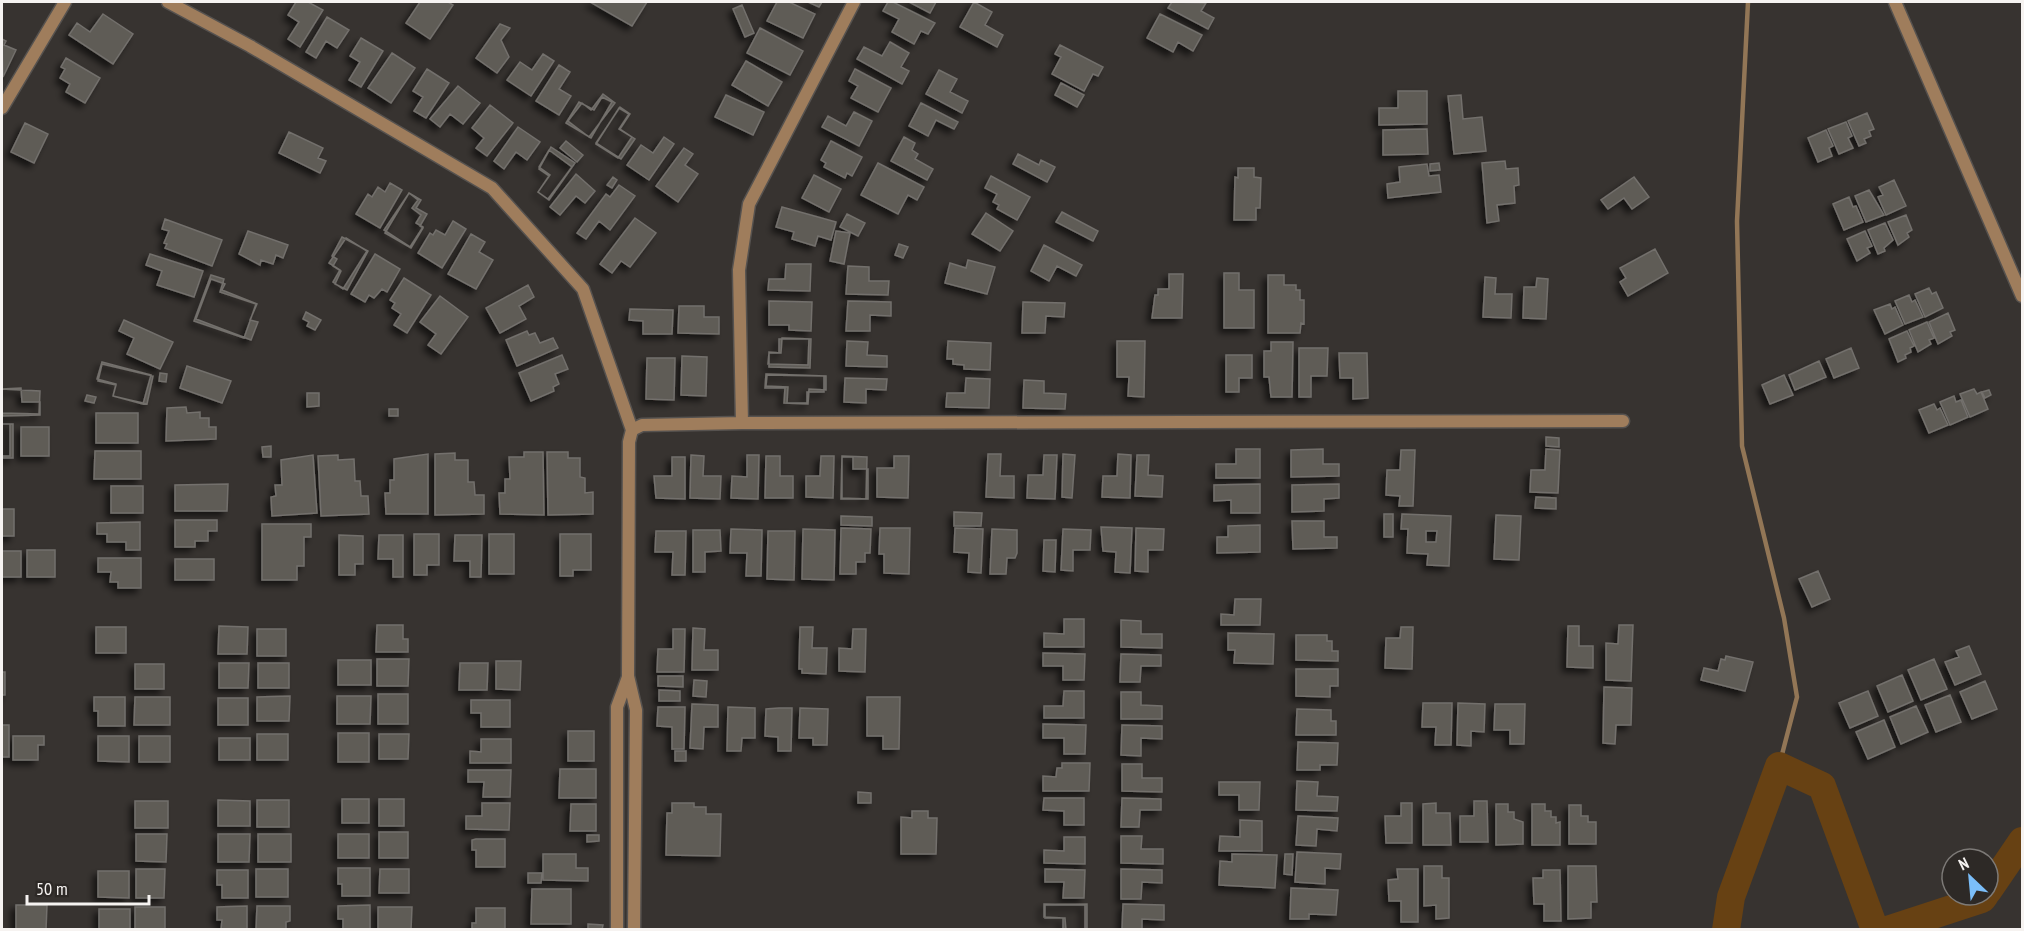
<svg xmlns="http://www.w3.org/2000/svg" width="2024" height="931" font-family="'PT Sans Narrow',sans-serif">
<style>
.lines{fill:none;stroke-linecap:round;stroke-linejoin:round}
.stream{stroke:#927656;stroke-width:4.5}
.river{stroke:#674113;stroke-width:28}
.building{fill:#5e5b57;stroke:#73706c;stroke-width:1.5;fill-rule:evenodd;filter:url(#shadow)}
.street-casing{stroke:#56524f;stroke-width:15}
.street{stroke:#9f7d5c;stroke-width:12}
</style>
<defs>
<filter id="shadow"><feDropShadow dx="-4.5" dy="4.5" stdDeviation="3" flood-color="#0009"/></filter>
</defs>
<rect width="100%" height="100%" fill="#373330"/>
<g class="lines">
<path class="stream" d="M1748,2L1737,221L1742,446L1784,618L1797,697L1779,766"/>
<path class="river" d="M1988,891L2022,841
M1726,930L1731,897L1779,766L1822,786L1875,930
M1887,930L1982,899L1985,895"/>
</g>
<path class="building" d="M296,2H308L323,10L300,47L288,39L299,22L288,15Z
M420,2H448L453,5L430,39L406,23Z
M590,2H647L632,26Z
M777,2H789L815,14L803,38L767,21Z
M808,2H822L819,7Z
M888,2H893L935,23L928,34L921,31L914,44L892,32L899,19L883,11Z
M909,2H936L930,13Z
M974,2L992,12L985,25L1003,35L997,47L960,27Z
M1172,2L1206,3L1201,11L1214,18L1208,29L1168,8Z
M742,5L754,33L745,37L733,9Z
M103,14L133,34L113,64L69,35L77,23L90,32Z
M1160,14L1202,35L1193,51L1178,42L1173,52L1147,38Z
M327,17L349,30L337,48L326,41L316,58L306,52Z
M500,24L510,28L501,40L509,57L497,73L476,58Z
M760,28L803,51L790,75L747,53Z
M361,38L383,51L361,87L349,80L360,62L350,56Z
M2,39L6,41L4,45L16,50L3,77Z
M890,42L909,53L901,67L909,71L902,84L857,59L864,47L882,56Z
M1060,45L1103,67L1098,76L1093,74L1084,91L1052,74L1061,57L1055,54Z
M392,53L415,68L391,103L368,88Z
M543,54L554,61L531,96L507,80L520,62L532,70Z
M66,58L100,78L85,103L66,92L70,84L60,78L65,69L61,67Z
M746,61L782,82L768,106L732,85Z
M559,65L570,72L559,89L571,96L559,115L536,101Z
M427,69L449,83L426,118L414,111L423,97L413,91Z
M855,69L891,88L878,112L851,98L858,86L849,81Z
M939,70L957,79L950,92L968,101L962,113L926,94Z
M1061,83L1084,95L1077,107L1055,95Z
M458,86L480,103L463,124L450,114L440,127L430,119Z
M1398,91H1427V124L1379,125V108H1398Z
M603,94L615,103L589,137L568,121L582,103L591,110Z
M726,95L764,112L753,135L715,117Z
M1461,95L1463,119L1482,117L1486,151L1454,154L1448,96Z
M602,97L612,102L591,138L566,123L579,102L594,110Z
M921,103L958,122L954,129L936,120L928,136L909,126Z
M490,105L513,123L487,156L476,148L484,138L472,128Z
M620,107L630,114L620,129L635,139L621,159L596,143Z
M619,108L629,114L619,129L632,137L618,158L596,144Z
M854,112L872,121L859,146L822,127L828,116L846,126Z
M1867,113L1874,129L1869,131L1871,136L1864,139L1866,143L1859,146L1848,121Z
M1846,122L1852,136L1848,138L1853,148L1839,154L1828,129Z
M25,123L48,134L34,163L11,152Z
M518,127L540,142L527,160L516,152L504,169L494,161Z
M1427,129L1428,154L1383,155V130Z
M1826,130L1833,146L1829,148L1832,156L1818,162L1808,138Z
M289,132L323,148L318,158L326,161L320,173L279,153Z
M664,137L674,144L649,180L627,165L641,145L653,153Z
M904,137L915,143L912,150L918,154L915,159L933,169L927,180L891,161Z
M566,141L583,155L577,162L560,148Z
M831,141L862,157L852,176L847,173L845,178L824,167L826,163L821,160Z
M551,147L575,163L549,200L538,192L549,176L539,169Z
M684,148L693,154L685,165L698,174L678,202L656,186Z
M549,150L572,167L548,199L538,192L550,175L539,167Z
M1018,154L1039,165L1041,160L1055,167L1047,182L1013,164Z
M1505,161L1506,169L1518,168L1519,185L1514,186L1515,203L1497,205L1499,221L1487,223L1482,163Z
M878,163L924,187L917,200L908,195L898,214L861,195Z
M1439,163L1440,170L1430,171V164Z
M1427,164L1429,176L1439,175L1441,192L1388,198L1387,184L1400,182L1399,167Z
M1238,168H1254V177L1261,178L1260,208H1256V220H1234L1235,177L1238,178Z
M576,174L595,191L585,203L576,196L560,215L550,207Z
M814,175L841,189L829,212L802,198Z
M991,176L1030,197L1017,220L997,209L999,205L993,202L997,194L985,188Z
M613,177L617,180L612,188L607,185Z
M1634,177L1649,197L1632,209L1624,198L1608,209L1601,200Z
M1894,180L1906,206L1886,215L1878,197L1883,195L1879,187Z
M390,183L402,190L380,228L356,214L368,194L372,197L378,187L385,192Z
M619,185L635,196L610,230L599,221L586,239L577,233L606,194L610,197Z
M1869,190L1884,215L1866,222L1855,196Z
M409,193L418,200L412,208L421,215L416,223L423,227L410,247L384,230Z
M409,193L421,200L416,208L427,214L420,226L423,228L411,248L385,233Z
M1849,197L1853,207L1856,206L1863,222L1844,230L1833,204Z
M782,207L836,222L831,240L818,236L815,246L792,239L794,232L776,227Z
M1062,212L1098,231L1093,241L1056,222Z
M986,213L1013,231L1000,251L972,234Z
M847,214L865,223L858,236L840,227Z
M1906,215L1912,230L1907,233L1909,237L1898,245L1888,222Z
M635,218L656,233L630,267L621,261L612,273L600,264Z
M165,219L222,240L212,266L165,248L167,244L164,243L169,231L162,229Z
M453,221L466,229L442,268L418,253L430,233L433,235L436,230L445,235Z
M1885,223L1893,240L1884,248L1885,251L1878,254L1868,230Z
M248,231L288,245L283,258L276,255L273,264L261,260L260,265L239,254Z
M836,231L850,233L844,264L830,261Z
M1865,231L1872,246L1867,248L1870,253L1857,261L1847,239Z
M471,234L485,242L479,252L493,260L476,289L448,274Z
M342,237L368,251L347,290L335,284L341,271L333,266L337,259L332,256Z
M346,238L367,251L343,289L333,282L340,270L329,263Z
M899,244L908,247L903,258L895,255Z
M1044,245L1082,265L1076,276L1057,266L1049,281L1031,271Z
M1655,249L1668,273L1628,296L1620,282L1626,278L1620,268Z
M150,254L203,271L194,297L157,285L162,271L146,265Z
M375,254L400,269L387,292L382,289L374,298L369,295L365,302L351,294Z
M968,260L995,267L987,294L945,283L950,263L966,268Z
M786,264H811L810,291L768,290L769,279H785Z
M848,266L869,267V281H889L888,295L846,294Z
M1224,273H1239V290H1254V328H1224Z
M1169,274H1183L1182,318H1152L1155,295H1158V289H1169Z
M211,275L224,279L220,292L256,304L244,338L194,321Z
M1268,275H1284V285H1296V290H1300V300H1304V324L1301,323L1300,333H1268Z
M1485,277L1496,278L1495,294H1512L1511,318L1483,317Z
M404,278L431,295L407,333L394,325L401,314L392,308L395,303L390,300Z
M1537,278L1548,279L1546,319L1523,318L1524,287H1536Z
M211,279L225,284L222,290L257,304L250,320L258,322L251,340L196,319Z
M528,285L534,297L519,306L526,319L500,333L486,308Z
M1929,288L1932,294L1936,292L1943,308L1925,317L1915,294Z
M1909,295L1912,302L1915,300L1923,317L1905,324L1895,301Z
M440,296L468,317L441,354L428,345L436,334L420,322Z
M769,301L812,302L811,331L789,330V325H769Z
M848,301L891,302V316L870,315V331H846Z
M1023,302L1065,303L1064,317L1046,316L1045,333H1022Z
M1890,304L1892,309L1895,307L1903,325L1885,334L1874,310Z
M679,306H704V317H719V334L678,333Z
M630,309L673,310L672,334H643V321L629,320Z
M306,312L321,320L315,330L307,326L309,322L303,319Z
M1948,313L1955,330L1950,332L1952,336L1938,344L1929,322Z
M124,320L173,342L160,369L127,354L134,338L119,331Z
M1927,322L1934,338L1929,340L1931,344L1918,352L1909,330Z
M527,331L529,335L535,333L540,343L553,338L558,348L517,366L506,340Z
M1907,331L1914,346L1910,348L1911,352L1905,355L1906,358L1898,362L1889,339Z
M782,338L811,339L810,368L769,367V352L781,353Z
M779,339H809L808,365L768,364L769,353H779Z
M847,341L868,342L867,355L887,356V367L846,366Z
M948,341L991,343L990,370L964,369V365L953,364V359H947Z
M1117,341H1145L1144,397L1128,396L1129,377H1117Z
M1271,342H1293L1292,397H1271L1269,377H1264V351H1271Z
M1299,348H1328L1327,376H1311V397H1299Z
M1851,348L1859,368L1834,378L1826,359Z
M1339,353H1367L1368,398L1353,399V378H1340Z
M562,355L568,369L555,374L559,384L553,387L554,391L531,401L519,373Z
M1226,355H1252V378H1239V392H1226Z
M682,356L707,357L706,396L681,395Z
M647,358H675L674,400L646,399Z
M1819,361L1826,377L1795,390L1789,375Z
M102,362L151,375L143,404L113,396L116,384L97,379Z
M102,364L153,376L147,404L113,396L116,385L98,381Z
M187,366L231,381L222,403L180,388Z
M160,373L167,374L166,382L159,381Z
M766,374L826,376V390L809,389L808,404L784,403L785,388H765Z
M767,375L824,376V392H807V403H787L788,387L766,386Z
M1784,375L1793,395L1770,404L1762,385Z
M845,378L887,379L886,390L866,389V403L844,402Z
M966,378L990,379L989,408L946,407L947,393H965Z
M1024,380L1044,381V393L1066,394L1065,409L1023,408Z
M21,388L22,402H40V415L2,416V389Z
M2,389L40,391L39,414L2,413Z
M1974,389L1977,394L1981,392L1988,409L1970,417L1960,394Z
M1989,390L1991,395L1985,398L1982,392Z
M307,393H319V406L307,407Z
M87,395L96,397L94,403L85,401Z
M1954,396L1956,402L1961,400L1968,417L1950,425L1940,402Z
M1934,404L1937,410L1940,408L1948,425L1929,433L1919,410Z
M186,407L187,413L200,412V418H209V427H216V439L166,441L167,408Z
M389,409H398V416H389Z
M96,413H138V443H96Z
M2,424H13V458H2Z
M2,424H10V456H2Z
M21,427H49V456H21Z
M1546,437L1559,438V447L1546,446Z
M271,446V457H263L262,447Z
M1236,449H1260V478H1216V464H1236Z
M1323,449V464H1339V476L1291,477V450Z
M1546,449L1560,450L1558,493L1530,492L1531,470H1545Z
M1401,450H1415L1413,506H1399L1400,496L1386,495L1387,470H1400Z
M95,451H141V479H94Z
M524,452H543L544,515L500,514L499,493H505V479H510L509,457H524Z
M547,452H568V458H580V477L585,478V493L593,492V514L548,515Z
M455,453V460H468V482H474L475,495H484V514L435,515V454Z
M428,454V514H386L385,493H390V480H394V459Z
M988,454H1001L1000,476H1014V498L986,497Z
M1063,454L1075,455L1072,498L1062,497Z
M1118,454L1131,455L1130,498L1102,497L1103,476H1117Z
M313,455L317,513L272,516L271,497L276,496L275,485H282L281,460Z
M338,455V460L354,459L355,481H360L361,496H368L369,514L321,516L318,456Z
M691,455L704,456L703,476H721L720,499L690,498Z
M747,455H759L758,499L731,498L732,476L747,477Z
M1044,455H1057L1055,499L1027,498L1028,475H1043Z
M1137,455H1149L1148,475L1163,476L1162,497L1135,496Z
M766,456H780V476H793V498H765Z
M821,456H834L833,498L806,497V476H820Z
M842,456L867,457L866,499H841Z
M894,456H909L908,498L877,497V468H894Z
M672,457H685V499L656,498L654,476H672Z
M842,457H853V469H868V499L842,498Z
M228,484L227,511H175V485Z
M1260,484V513H1231V500L1214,501V485Z
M1339,484V498L1324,499V511L1292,512V485Z
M111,486H143V513H111Z
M1536,497L1556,498V509L1535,508Z
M2,509H14V536H2Z
M954,512L982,513L981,526H954Z
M1384,514H1393V537H1384Z
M1402,514L1451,516L1449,566L1427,565L1428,554L1407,553L1408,529H1401ZM1426,531H1437L1436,542H1426Z
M1496,515L1521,516L1519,560L1494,559Z
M841,516L872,517V526L841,525Z
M175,520H217V531H208V541H195V547H175Z
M1292,521H1324V537H1337V548L1293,549Z
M140,522V550H126V542H107V534H97V523Z
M262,524H311V537H304V566H297V580H262Z
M1260,525V552L1217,553V537H1228V526Z
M1101,527L1132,528L1130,573L1115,572L1116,552L1103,551Z
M841,528L871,529L870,553H865V562H856V574H840Z
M880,528H910L909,574L884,573V554H879Z
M955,528L983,529L981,573L968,572L969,553L954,552Z
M1136,528L1164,529L1163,550H1148V572L1135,571Z
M731,529L762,530L761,576H746L747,553H730Z
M803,529L835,530L834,580L802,579Z
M992,529L1017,530V553L1015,558H1007L1006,574H990Z
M1063,529L1091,530L1090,550H1073V571L1061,570Z
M693,530H720L721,551L705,552V572H693Z
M656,531H686L685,575H672L673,552H655Z
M768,531H795L794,580L767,579Z
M414,534H439V565H427V575H414Z
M489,534H514V574H489Z
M560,534H591V570H573V576H560Z
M339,535L363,536V564H355V575H339Z
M379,535H403V577H393V559H378Z
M455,535H482L481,577H470V561H454Z
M1044,540H1056L1055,572L1043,571Z
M27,550H55V577H27Z
M2,551H21V577H2Z
M98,558H141V588H118V582H110L111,572H98Z
M175,559H214V580H175Z
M1818,571L1830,599L1812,607L1799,579Z
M1235,599H1261L1260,625H1221V614L1234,615Z
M1064,619H1084V647H1044V633L1064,634Z
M1121,620L1141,621V634H1162V648L1121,647Z
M377,625H403V639H408V652H376Z
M1619,625H1633L1631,681L1606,680V643L1618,644Z
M219,626L248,627L247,654H218Z
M1568,626H1579V646H1593V668L1567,667Z
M96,627H126V653H96Z
M800,627H813L812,648H827L826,674L802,673V669H799Z
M1401,627H1413L1412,669L1385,668L1386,638H1400Z
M693,628L705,629L704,650H718V670H692Z
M257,629H286V656H257Z
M673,629H685L684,672H657L658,649H673Z
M853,629H866L865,672L839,671V648L852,649Z
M1228,633L1274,634L1273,664L1234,663L1235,650H1228Z
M1296,635H1327V641H1332V651H1338V661L1296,660Z
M1969,646L1981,674L1955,685L1945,662L1959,657L1956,651Z
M1043,653L1085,654L1084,680H1063V666H1043Z
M1121,654L1161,655V666H1141L1140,682H1120Z
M1726,656L1753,662L1745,691L1701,680L1704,668L1718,671L1721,659L1725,660Z
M377,659H409L408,686H377Z
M1934,659L1947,689L1921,700L1908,670Z
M338,660H371V685H338Z
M496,661H521L520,690L496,689Z
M219,663H249L248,688H219Z
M258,663H289V688H258Z
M460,663H488L487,690H459Z
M135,664H164V689H135Z
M1296,669H1338V686H1330V697L1296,696Z
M2,672H5V695H2Z
M1902,675L1913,701L1888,712L1877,686Z
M658,676H683V687L658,686Z
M694,680L707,681L706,697L693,696Z
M1985,681L1997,709L1972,719L1960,692Z
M1604,687L1632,688L1631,725H1616L1615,744L1603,743Z
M659,690L680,691V701H659Z
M1064,691H1084V718H1044V706H1063Z
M1868,691L1878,716L1850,728L1839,703Z
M1121,692H1141V705L1162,706V719H1121Z
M378,694H408V724H378Z
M1950,695L1961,722L1936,732L1925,705Z
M290,696L289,721H257V697Z
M337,696H371L370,724H337Z
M94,697H125V726H98V711H94Z
M135,697H170V725H134Z
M867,697H900L899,749H883V736H867Z
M218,698H248V725H218Z
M471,700H510V727H481V713H471Z
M1423,703H1452L1451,745H1435L1436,727H1422Z
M1458,703L1485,704L1484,732L1471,731V746L1457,745Z
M692,704L718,705V727H704L703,749L690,748Z
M1495,704H1525L1524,744H1510V730H1494Z
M1916,706L1928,732L1901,744L1890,717Z
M658,707H685L684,749H672V727L657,726Z
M728,707L755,708V738H742L741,751H727Z
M779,708H792L791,751H778V737L765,736L766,709Z
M800,708L828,709L827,745H813V738H799Z
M1297,709L1331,710V721H1336V735H1296Z
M1884,720L1895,747L1868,759L1856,732Z
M1043,724L1086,725L1085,754H1064V738H1043Z
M2,725H9V757H2Z
M1122,725L1162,726V739L1141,738V756L1121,755Z
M568,731H594V761H568Z
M338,733H369V762H338Z
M257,734H288V760H257Z
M379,734H409L408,759H379Z
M13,736H44V745H38V760H13Z
M98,736H129V762L98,761Z
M139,736H170V762H139Z
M219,738H250V760H219Z
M481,739H511V763H470V751L481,752Z
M1298,742L1338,743L1337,765H1320V770H1297Z
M675,751H686V761H675Z
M1062,763H1090L1089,791H1043V776L1056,777L1057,768H1062Z
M1122,764H1142V778H1162V792L1122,791Z
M560,769H596V798H559Z
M468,770H511L510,797H483L484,782H468Z
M1297,781L1318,782L1317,796L1338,797L1337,811L1296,810Z
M1219,782H1260L1259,810H1239V795H1219Z
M858,792L871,793V803H858Z
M1044,798H1084V825H1064V811L1043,810Z
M1122,798L1161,799V810H1140L1139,827H1121Z
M342,799H369V823H342Z
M379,799H404V826H379Z
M218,800L250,801V826H218Z
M257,800H289V827H257Z
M135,801H168V828H135Z
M1474,801H1487L1488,842H1460V816H1474Z
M482,803H510L509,830L466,829V816H482Z
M672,803H694V807H706V814H721L720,856L666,855L667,813H672Z
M1401,803H1412V843H1386L1385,816H1401Z
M1436,803V813H1450L1451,845H1423V804Z
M571,804H596V831H570Z
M1496,804H1508V812H1514V819L1523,822V844L1496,845Z
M1532,804H1545V811H1551V817H1556V823L1560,822V845H1532Z
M1569,805H1581V816H1588V822H1596V844H1569Z
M912,811H928V818H937L936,854H901V817L912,818Z
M1298,816L1338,818L1337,831L1317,829L1316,846L1296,845Z
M1240,820L1262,821V851H1219L1220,836L1240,837Z
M379,832H408V858H379Z
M136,834H167L166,862L136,861Z
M218,834H250L249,862H218Z
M258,834H291V862H258Z
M338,834H369V858H338Z
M587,835H599V841L587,842Z
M1121,836H1142L1141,849H1163V864L1121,863Z
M1064,837H1085V864L1044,863V850L1064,851Z
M476,839H505V867H476V850H472V840Z
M1297,852L1341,854L1340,869L1325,868V884L1295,882Z
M543,854H576V868H588V881L543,880Z
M1232,854L1277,855L1275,888L1219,885L1220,861L1232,862Z
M1285,854H1293L1292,875L1284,874Z
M1424,866H1442V878H1449V918L1436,919V905L1424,906Z
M1568,866H1596L1597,902H1591V918L1568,919Z
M338,868H370V896H342V884H338Z
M136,869H165L164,898H136Z
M256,869H288V897H256Z
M380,869H409V893H379Z
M1045,869L1085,870L1084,898H1063L1064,882H1045Z
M1121,869L1162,870V883L1142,882L1141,899H1121Z
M1397,869H1418V922H1401V901H1389L1388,880L1398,879Z
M217,870H248V898H222V885H217Z
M1543,870H1560L1561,921H1544V904H1534L1533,878H1543Z
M98,871H129V898L98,897Z
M528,873H542L541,883H528Z
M1291,888L1338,890L1336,915L1309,914V919H1290Z
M532,889H571V924H531Z
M1044,904L1085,905V930H1063V918L1044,917Z
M1087,904V930H1066L1065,918H1045V905Z
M1123,904L1164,905V920L1142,919V930H1122Z
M16,905H47L46,930H16Z
M370,905V930H343V919H338V906Z
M247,906V930H221L222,920H217V907Z
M257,906H290V921L286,922V930H256Z
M135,907H165V930H135Z
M378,907H412L411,930H378Z
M476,908H505V930H472V923H476Z
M99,909H130V930H99Z
M588,924L603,925L602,930H588Z"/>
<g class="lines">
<defs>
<path id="street" d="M168,2L250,46L492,188L583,289L632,430
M1895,2L2022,296
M2,108L65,2
M742,423L739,270L749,204L854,2
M617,930V707L628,677
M634,930L636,710L628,676L629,442L632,430L642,425L742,423L1623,421"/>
</defs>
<use href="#street" class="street-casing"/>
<use href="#street" class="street"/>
</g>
<rect width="2024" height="931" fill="none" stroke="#f6f3f1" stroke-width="6"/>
<g transform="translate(1970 877) rotate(334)"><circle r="28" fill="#2d2926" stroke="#7d7a77" stroke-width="1.5"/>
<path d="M0-4.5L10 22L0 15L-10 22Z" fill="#7bbef9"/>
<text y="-9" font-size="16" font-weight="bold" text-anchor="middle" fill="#f6f3f1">N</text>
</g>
<path d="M27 895v9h122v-9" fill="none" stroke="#f6f3f1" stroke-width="3"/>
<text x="36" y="895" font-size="18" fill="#f6f3f1" stroke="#2d2926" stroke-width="4.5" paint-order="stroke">50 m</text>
</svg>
